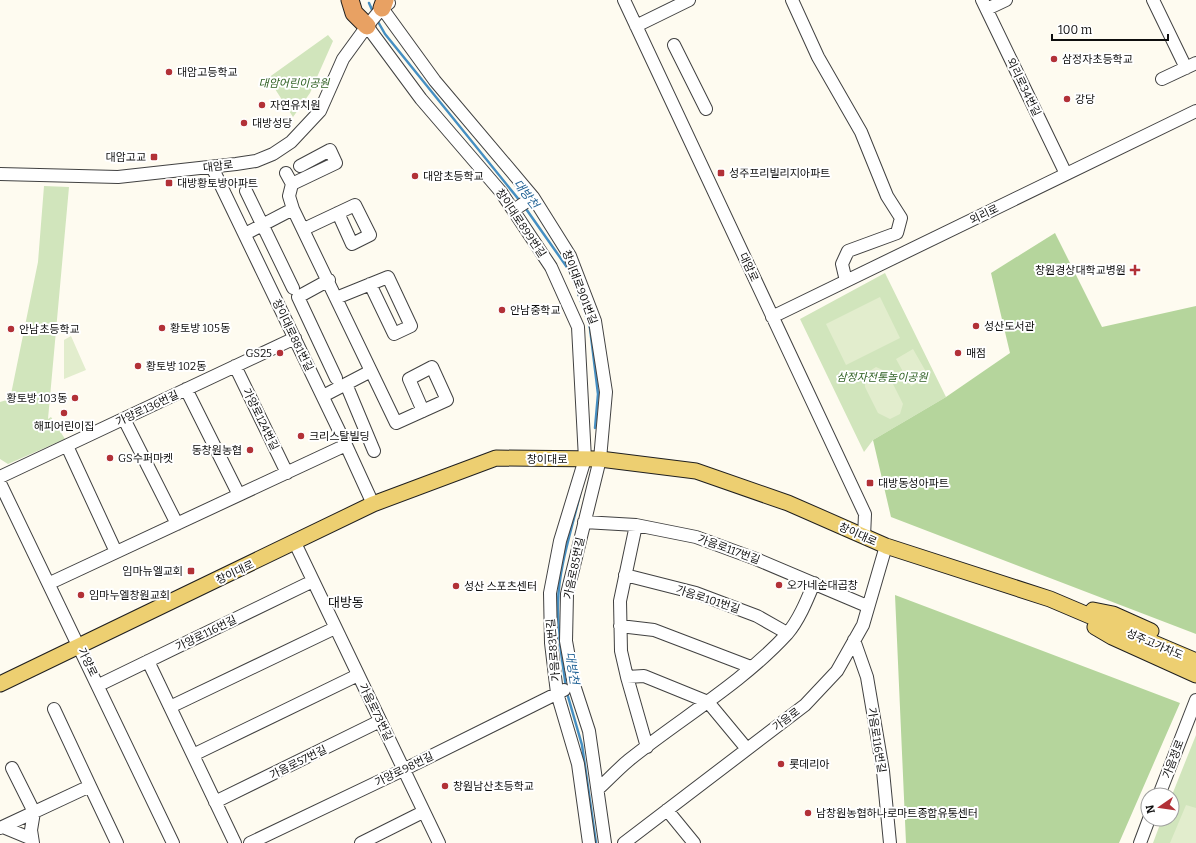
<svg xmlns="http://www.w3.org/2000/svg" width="1196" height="843" font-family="Bitter,'Noto Sans KR',serif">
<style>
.green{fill:#d1e5bc}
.forest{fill:#b5d59c}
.pitch{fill:#e2edcd}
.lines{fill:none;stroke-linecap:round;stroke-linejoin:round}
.stream{stroke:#468fc2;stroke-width:2.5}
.minor-casing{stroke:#414141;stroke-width:14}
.major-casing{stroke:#1f1f1f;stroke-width:17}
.highway-casing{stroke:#1f1f1f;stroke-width:19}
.minor{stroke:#fff;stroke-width:12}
.major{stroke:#edcf71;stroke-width:15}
.highway{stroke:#e8a163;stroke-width:17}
.poi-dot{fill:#b23137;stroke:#fff;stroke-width:1.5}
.labels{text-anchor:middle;stroke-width:4;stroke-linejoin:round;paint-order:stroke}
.poi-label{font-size:11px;fill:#0e0e0e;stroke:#fff;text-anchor:start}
.park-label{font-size:11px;font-style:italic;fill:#2f6023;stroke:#fff}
.street-label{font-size:11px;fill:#0e0e0e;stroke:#fff}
.water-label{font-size:12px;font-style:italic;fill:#216295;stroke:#fff}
.quarter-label{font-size:13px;fill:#0e0e0e;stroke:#fff}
</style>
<rect width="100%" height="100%" fill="#fefbf0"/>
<path class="green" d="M328,35L333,41L310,93L293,117L268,78Z
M44,186L69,187L48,419L51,417L65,439L8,464L0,459V402L10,399L38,262Z
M885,273L946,397L873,440L864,452L800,319Z
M1196,735V843H1153L1162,819H1172V795Z"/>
<path class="forest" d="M1055,233L1102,327L1196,306V634L891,517L873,440L946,397L1010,353L991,273Z
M895,595L1180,703L1119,843H906Z"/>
<path class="pitch" d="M880,297L900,338L846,365L826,324Z
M71,336L86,370L64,379V340Z
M913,349L929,377L911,386L896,359Z
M876,367L887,372L903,404L900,414L890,419L878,413L865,387V374Z
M1186,805L1196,808V843H1170Z"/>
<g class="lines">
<path class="stream" d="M369,3L373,12
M377,20L385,34L520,201
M524,206L571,273
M578,293L590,328L598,394L595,428
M566,687C562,659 557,630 558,602C559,566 572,529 580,494
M567,693L582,745L596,843"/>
<defs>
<path id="minor" d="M624,0L865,514L864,537
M792,0L818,57L861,132L887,196L901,218L897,233L848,251L842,264L846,281
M982,0L1066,174
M1153,0L1186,68
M382,8L435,81L533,197L570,256L595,321L606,392L600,459L567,594L566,641L574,685L589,731L605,843
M987,9L1006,0
M367,26L421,99L501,192L551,267L578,327L585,459L560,541L550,593L551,643L557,693L578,764L589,843
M636,26L689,0
M674,45L706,109
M1162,79L1196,63
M212,167L346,445L373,504
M286,173L292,184L289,196L293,209L371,371
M0,174L118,177L236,164L256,161L273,154L291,142L320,111L343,59L367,26L382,8L389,3
M292,184L336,163L330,150L300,166
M246,191L293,288
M514,210L533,197
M304,229L355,205L370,235L352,244L338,213
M245,234L293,209
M329,280L298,297L336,378
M336,298L388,277L411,326L394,334L370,284
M772,317L1196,111
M235,366L287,473
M346,384L374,451
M186,389L239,495
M323,396L371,371L396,423L447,400L432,367L409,379L423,411
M124,419L177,524
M67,446L116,552
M0,477L295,338
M0,483L173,843
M584,522L636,525L696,537L756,559L867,606
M636,525L620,601L621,651L627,677L644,676L708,702L747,749
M295,543L439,843
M625,575L696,593L757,616L787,633
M50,583L346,445
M620,626L654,630L751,667
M854,640L867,677L883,771L890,843
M148,661L235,843
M627,677L647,747
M99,685L313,581
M170,707L335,628
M54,709L90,786
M193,755L358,675
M12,768L34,812L31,830L33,843
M598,789C608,780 618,769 629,760C681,718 741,684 787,634C799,620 807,600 814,583
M1159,795L1196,700
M215,802L380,721
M667,810L694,843
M3,827L32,839
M0,828L90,786L117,843
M250,843L403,770L564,690
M361,843L423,812
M624,843L805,705L837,671L863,625L886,546
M1140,843L1149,819"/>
<path id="major" d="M1093,610L1113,614L1151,631
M1095,627L1112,637L1196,675
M0,684L373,504L496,458L600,459L696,471L788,503L886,546L1050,599L1196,661"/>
<path id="highway" d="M350,0L354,13L367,26
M382,8L385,0"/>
</defs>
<use href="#minor" class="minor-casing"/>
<use href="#major" class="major-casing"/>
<use href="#highway" class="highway-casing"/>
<use href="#minor" class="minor"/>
<use href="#major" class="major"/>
<use href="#highway" class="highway"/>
</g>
<g class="poi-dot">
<circle cx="1054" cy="59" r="4"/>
<circle cx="169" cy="72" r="4"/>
<circle cx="1067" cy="99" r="4"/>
<circle cx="262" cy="105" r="4"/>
<circle cx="244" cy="123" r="4"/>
<rect x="150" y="153" width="8" height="8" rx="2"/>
<rect x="717" y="169" width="8" height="8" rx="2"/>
<circle cx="415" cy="176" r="4"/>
<rect x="165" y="179" width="8" height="8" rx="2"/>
<path d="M1133 264h4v4h4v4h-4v4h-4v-4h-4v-4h4z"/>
<circle cx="502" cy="310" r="4"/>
<circle cx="976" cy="326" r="4"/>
<circle cx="162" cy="328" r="4"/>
<circle cx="11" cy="329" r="4"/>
<circle cx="280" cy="353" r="4"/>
<circle cx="958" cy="353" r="4"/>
<circle cx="138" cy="366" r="4"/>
<circle cx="75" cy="398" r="4"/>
<circle cx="64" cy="413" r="4"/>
<circle cx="301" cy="436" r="4"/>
<circle cx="250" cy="450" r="4"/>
<circle cx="110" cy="458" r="4"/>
<rect x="866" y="479" width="8" height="8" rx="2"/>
<rect x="187" y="567" width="8" height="8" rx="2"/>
<circle cx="779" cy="585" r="4"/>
<circle cx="456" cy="586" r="4"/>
<circle cx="81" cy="595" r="4"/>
<circle cx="781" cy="764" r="4"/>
<circle cx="445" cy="786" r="4"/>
<circle cx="808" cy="813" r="4"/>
</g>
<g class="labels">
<g class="poi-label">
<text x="1062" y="63">삼정자초등학교</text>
<text x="177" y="76">대암고등학교</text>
<text x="1075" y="103">강당</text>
<text x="270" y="109">자연유치원</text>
<text x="252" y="127">대방성당</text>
<text x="146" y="161" text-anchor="end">대암고교</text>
<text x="729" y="177">성주프리빌리지아파트</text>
<text x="423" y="180">대암초등학교</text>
<text x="177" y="187">대방황토방아파트</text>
<text x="1126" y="274" text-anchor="end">창원경상대학교병원</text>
<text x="510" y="314">안남중학교</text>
<text x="984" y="330">성산도서관</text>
<text x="170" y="332">황토방 105동</text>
<text x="19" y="333">안남초등학교</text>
<text x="272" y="357" text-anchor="end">GS25</text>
<text x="966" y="357">매점</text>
<text x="146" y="370">황토방 102동</text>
<text x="67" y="402" text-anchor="end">황토방 103동</text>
<text x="64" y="430" text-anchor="middle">해피어린이집</text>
<text x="309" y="440">크리스탈빌딩</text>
<text x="242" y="454" text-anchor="end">동창원농협</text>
<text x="118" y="462">GS수퍼마켓</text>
<text x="878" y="487">대방동성아파트</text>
<text x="183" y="575" text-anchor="end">임마뉴엘교회</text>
<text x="787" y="589">오가네순대곱창</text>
<text x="464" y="590">성산 스포츠센터</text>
<text x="89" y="599">임마누엘창원교회</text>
<text x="789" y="768">롯데리아</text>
<text x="453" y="790">창원남산초등학교</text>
<text x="816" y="817">남창원농협하나로마트종합유통센터</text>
</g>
<g class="park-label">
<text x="294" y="87">대암어린이공원</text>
<text x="882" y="381">삼정자전통놀이공원</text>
</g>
<g class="street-label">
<text transform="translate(1024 87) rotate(64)" y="4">외리로34번길</text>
<text transform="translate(218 166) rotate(-7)" y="4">대암로</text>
<text transform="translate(984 214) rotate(-26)" y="4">외리로</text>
<text transform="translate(521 223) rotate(56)" y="4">창이대로899번길</text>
<text transform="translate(749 267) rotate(65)" y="4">대암로</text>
<text transform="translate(580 287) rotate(69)" y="4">창이대로901번길</text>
<text transform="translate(293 335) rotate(64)" y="4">창이대로881번길</text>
<text transform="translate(147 408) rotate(-25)" y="4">가양로136번길</text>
<text transform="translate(261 419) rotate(64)" y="4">가양로124번길</text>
<text x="547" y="463">창이대로</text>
<text transform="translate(858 534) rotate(24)" y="4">창이대로</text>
<text transform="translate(729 549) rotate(20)" y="4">가음로117번길</text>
<text transform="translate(574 568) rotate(-78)" y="4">가음로85번길</text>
<text transform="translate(235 572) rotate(-25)" y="4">창이대로</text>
<text transform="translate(708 599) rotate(18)" y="4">가음로101번길</text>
<text transform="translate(206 633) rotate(-26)" y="4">가양로116번길</text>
<text transform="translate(1155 644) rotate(23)" y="4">성주고가차도</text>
<text transform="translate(553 650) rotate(-95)" y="4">가음로83번길</text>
<text transform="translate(88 662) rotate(64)" y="4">가양로</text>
<text transform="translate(376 712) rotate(64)" y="4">가음로73번길</text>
<text transform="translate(786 719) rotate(-37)" y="4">가음로</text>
<text transform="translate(877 740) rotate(81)" y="4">가음로116번길</text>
<text transform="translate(1173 759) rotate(-69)" y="4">가음정로</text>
<text transform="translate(298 762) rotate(-26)" y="4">가음로57번길</text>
<text transform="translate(404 769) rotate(-26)" y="4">가양로98번길</text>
</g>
<g class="water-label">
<text transform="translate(526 194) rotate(52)" y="4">대방천</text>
<text transform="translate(572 668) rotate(81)" y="4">대방천</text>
</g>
<g class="quarter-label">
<text x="346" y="607">대방동</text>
</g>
</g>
<g transform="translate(1160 807) rotate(257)"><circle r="19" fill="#ffffff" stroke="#9f9f9f"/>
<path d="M0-3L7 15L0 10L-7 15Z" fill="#b23137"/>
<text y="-6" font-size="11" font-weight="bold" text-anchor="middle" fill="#0e0e0e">N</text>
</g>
<path d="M1052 34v6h116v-6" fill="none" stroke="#0e0e0e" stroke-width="2"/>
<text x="1058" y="34" font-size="12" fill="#0e0e0e" stroke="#ffffff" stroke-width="3" paint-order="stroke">100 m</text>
</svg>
